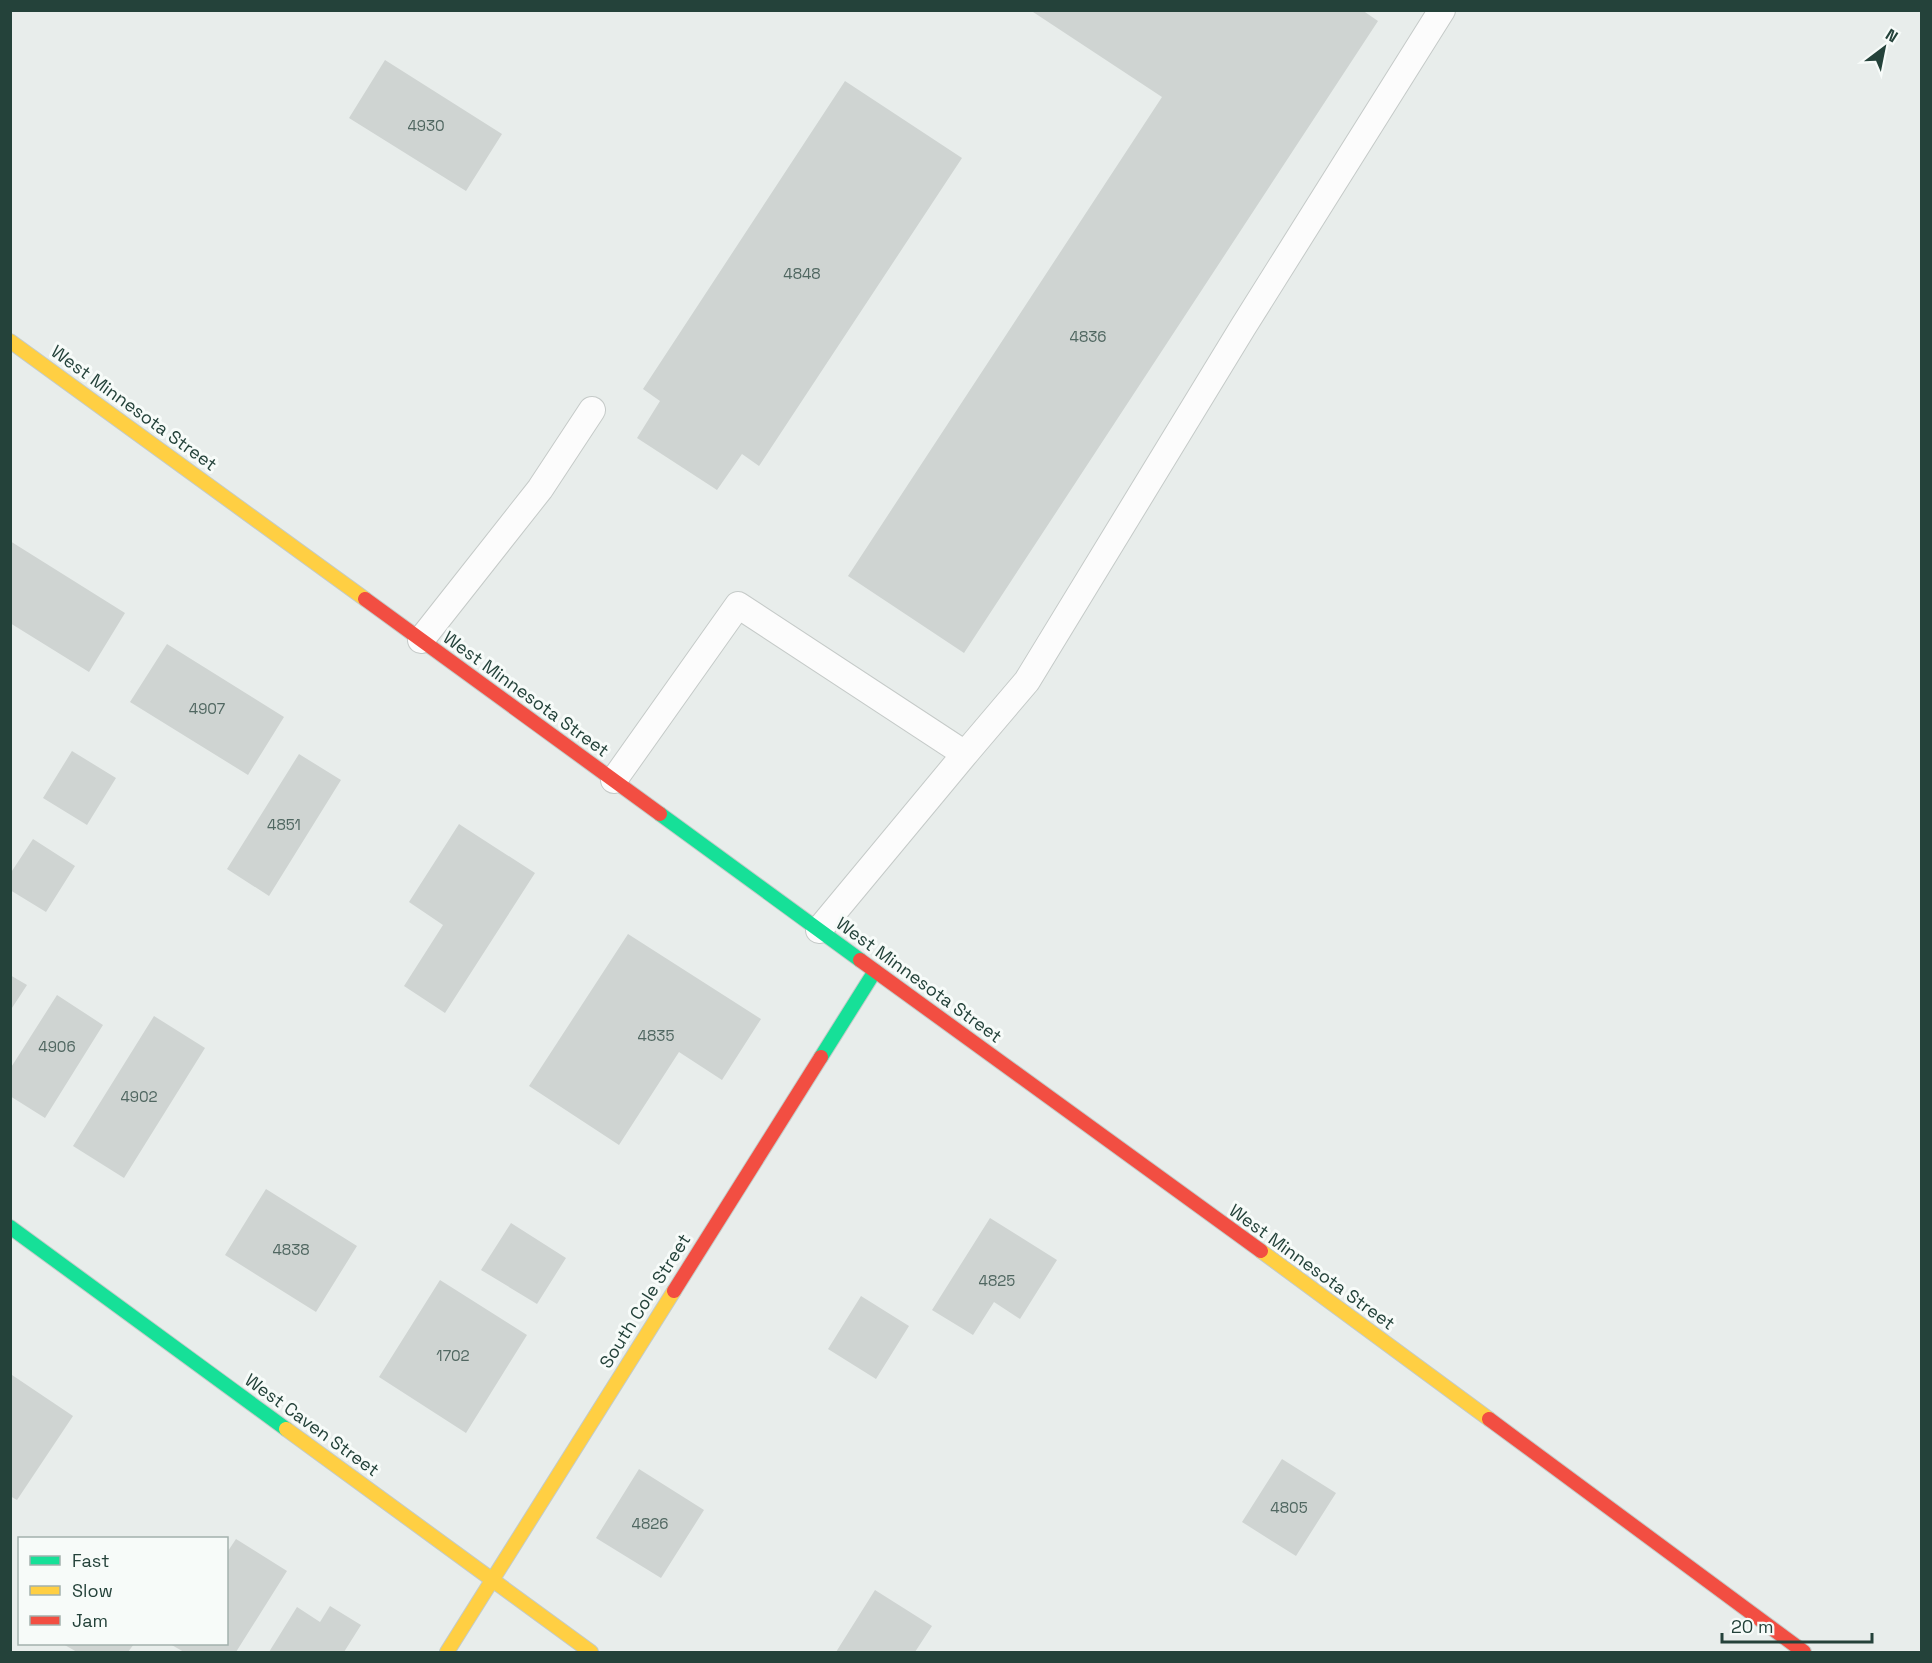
<svg xmlns="http://www.w3.org/2000/svg" width="1932" height="1663" font-family="'Space Grotesk',sans-serif">
<style>
.building{fill:#cfd4d2}
.lines{fill:none;stroke-linecap:round;stroke-linejoin:round}
.lane-casing{stroke:#c5cac8;stroke-width:28}
.fast-casing{stroke:#c3cbc8;stroke-width:16}
.slow-casing{stroke:#c3cbc8;stroke-width:16}
.jam-casing{stroke:#c3cbc8;stroke-width:16}
.lane{stroke:#fcfcfc;stroke-width:26}
.fast{stroke:#16e098;stroke-width:14}
.slow{stroke:#ffcf43;stroke-width:14}
.jam{stroke:#f24e42;stroke-width:14}
.labels{text-anchor:middle;stroke-width:6;stroke-linejoin:round;paint-order:stroke}
.number-label{font-size:15px;fill:#506761}
.street-label{font-size:18px;fill:#24423a;stroke:#f7fbf9}
</style>
<rect width="100%" height="100%" fill="#e8edeb"/>
<path class="building" d="M1030,10H1362L1378,21L964,653L848,576L1162,97Z
M385,60L502,134L466,191L349,118Z
M845,81L962,158L759,466L742,454L717,490L637,438L660,401L643,389Z
M10,541L125,613L89,672L10,623Z
M167,644L284,717L248,775L130,702Z
M72,751L116,778L87,825L43,798Z
M299,754L341,780L269,896L227,869Z
M459,824L535,873L445,1013L404,986L443,925L409,902Z
M33,839L75,866L46,912L10,890V874Z
M628,934L761,1019L722,1080L679,1052L619,1145L529,1086Z
M10,975L27,985L10,1011Z
M57,995L103,1025L45,1118L10,1096V1069Z
M154,1016L205,1048L124,1178L73,1146Z
M266,1189L357,1246L316,1312L225,1255Z
M990,1218L1057,1260L1020,1319L994,1302L973,1335L932,1310Z
M511,1223L566,1258L537,1304L481,1270Z
M440,1280L527,1335L466,1433L379,1377Z
M861,1296L909,1326L876,1379L828,1349Z
M12,1375L73,1416L17,1500L10,1496Z
M1282,1459L1336,1493L1296,1556L1242,1522Z
M639,1469L704,1510L661,1578L596,1538Z
M236,1539L287,1571L236,1652H184L170,1644H226V1554Z
M875,1590L932,1626L915,1652H836Z
M330,1606L361,1625L344,1652H269L297,1607L320,1622Z
M63,1644H134L128,1652H77Z"/>
<g class="lines">
<defs>
<path id="lane" d="M421,640L540,489L592,410
M965,754L1027,681L1243,327L1442,10
M614,780L738,605L965,754L819,930"/>
<path id="fast" d="M660,814L860,960
M821,1057L875,971
M10,1227L286,1429"/>
<path id="slow" d="M10,341L365,599
M1261,1251L1489,1419
M286,1429L591,1652
M447,1652L674,1291"/>
<path id="jam" d="M365,599L660,814
M860,960L1261,1251
M674,1291L821,1057
M1489,1419L1804,1652"/>
</defs>
<use href="#lane" class="lane-casing"/>
<use href="#fast" class="fast-casing"/>
<use href="#slow" class="slow-casing"/>
<use href="#jam" class="jam-casing"/>
<use href="#lane" class="lane"/>
<use href="#fast" class="fast"/>
<use href="#slow" class="slow"/>
<use href="#jam" class="jam"/>
</g>
<g class="labels">
<g class="number-label">
<text x="426" y="131">4930</text>
<text x="802" y="279">4848</text>
<text x="1088" y="342">4836</text>
<text x="207" y="714">4907</text>
<text x="284" y="830">4851</text>
<text x="656" y="1041">4835</text>
<text x="57" y="1052">4906</text>
<text x="139" y="1102">4902</text>
<text x="291" y="1255">4838</text>
<text x="997" y="1286">4825</text>
<text x="453" y="1361">1702</text>
<text x="1289" y="1513">4805</text>
<text x="650" y="1529">4826</text>
</g>
<g class="street-label">
<text transform="translate(134 408) rotate(36)" y="6">West Minnesota Street</text>
<text transform="translate(526 694) rotate(36)" y="6">West Minnesota Street</text>
<text transform="translate(919 980) rotate(36)" y="6">West Minnesota Street</text>
<text transform="translate(1312 1267) rotate(36)" y="6">West Minnesota Street</text>
<text transform="translate(645 1301) rotate(-58)" y="6">South Cole Street</text>
<text transform="translate(312 1425) rotate(36)" y="6">West Caven Street</text>
</g>
</g>
<rect width="1932" height="1663" fill="none" stroke="#24423a" stroke-width="24"/>
<rect x="18" y="1537" width="210" height="108" fill="#f7fbf9" stroke="#a3b1ad" stroke-width="1.5"/>
<rect x="30" y="1556" width="30" height="9" fill="#16e098" stroke="#a3b1ad" stroke-width="1.5"/>
<text x="72" y="1567" font-size="18" fill="#24423a">Fast</text>
<rect x="30" y="1586" width="30" height="9" fill="#ffcf43" stroke="#a3b1ad" stroke-width="1.5"/>
<text x="72" y="1597" font-size="18" fill="#24423a">Slow</text>
<rect x="30" y="1616" width="30" height="9" fill="#f24e42" stroke="#a3b1ad" stroke-width="1.5"/>
<text x="72" y="1627" font-size="18" fill="#24423a">Jam</text>
<g transform="translate(1884 48) rotate(32)" stroke="#f7fbf9" stroke-width="4.5" paint-order="stroke">
<path d="M0-4.5L10 22L0 15L-10 22Z" fill="#24423a"/>
<text y="-9" font-size="16" font-weight="bold" text-anchor="middle" fill="#24423a">N</text>
</g>
<path d="M1722 1633v9h150v-9" fill="none" stroke="#24423a" stroke-width="3"/>
<text x="1731" y="1633" font-size="18" fill="#24423a" stroke="#f7fbf9" stroke-width="4.5" paint-order="stroke">20 m</text>
</svg>
